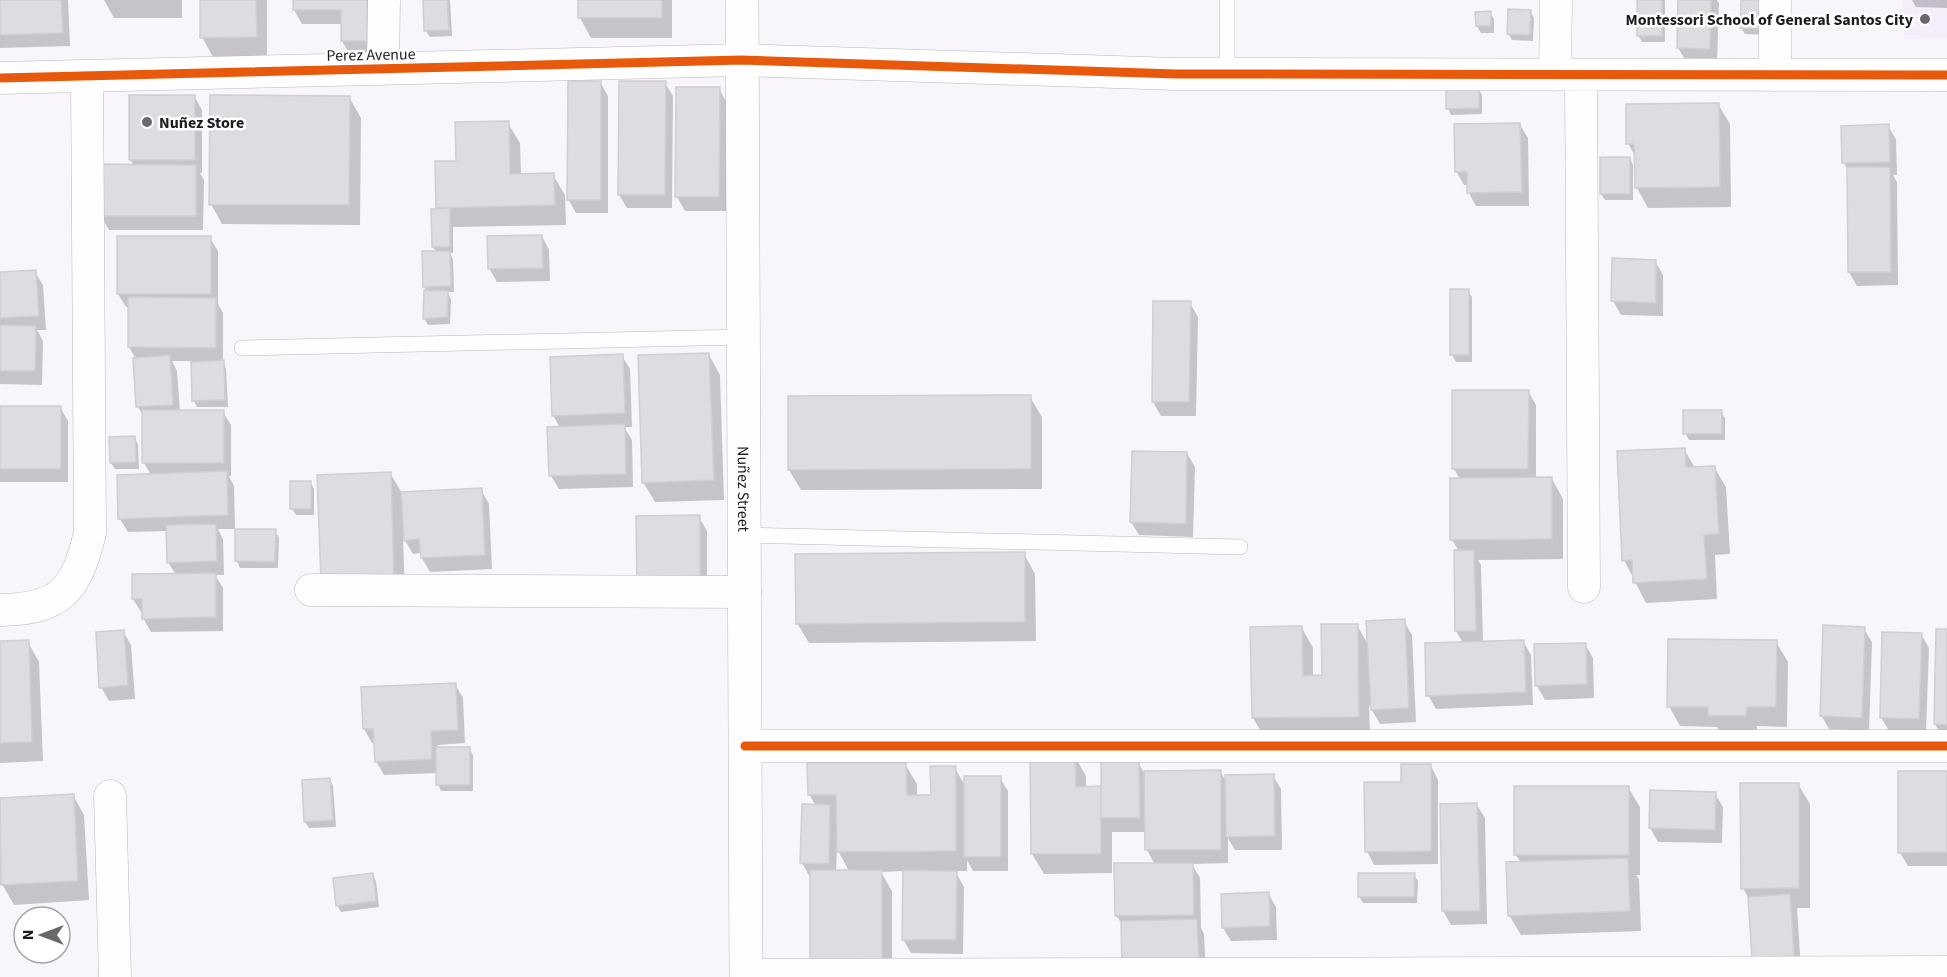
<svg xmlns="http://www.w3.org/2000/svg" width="1947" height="977" font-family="'Source Sans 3',sans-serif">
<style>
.built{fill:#f5edfc}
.shadow{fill:#0003;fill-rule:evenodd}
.building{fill:#dedbe1;stroke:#d0cdd3;stroke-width:1.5}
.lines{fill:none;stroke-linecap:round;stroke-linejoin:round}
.service-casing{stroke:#bab7bd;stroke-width:16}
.minor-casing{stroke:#bab7bd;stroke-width:33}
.tertiary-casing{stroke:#bab7bd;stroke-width:34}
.service{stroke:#fefefe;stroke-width:15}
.minor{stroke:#fefefe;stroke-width:32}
.tertiary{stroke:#fefefe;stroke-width:33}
.cycleway-casing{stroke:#fff;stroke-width:13}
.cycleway{stroke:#e8590c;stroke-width:9}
.poi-dot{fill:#6b686d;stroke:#fff;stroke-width:2}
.labels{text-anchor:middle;stroke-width:5;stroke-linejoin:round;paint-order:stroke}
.poi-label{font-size:16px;font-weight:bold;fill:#1f1c21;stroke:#fff;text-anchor:end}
.street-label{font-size:16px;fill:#1f1c21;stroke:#fff}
</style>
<rect width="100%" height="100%" fill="#f8f5fb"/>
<path class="built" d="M1903,0H1947V38L1904,39Z"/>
<path class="shadow" d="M0,0H68L70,46L0,48Z
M104,0H182V18H114Z
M201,0H267V57H213L202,37Z
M294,0H374V55H350L342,41V24H302L294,10Z
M424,0H450L452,36L430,37L426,31Z
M580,0H672V38H591L580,18Z
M1638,0H1665V42H1642L1638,35Z
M1680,0H1717L1719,3L1717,62L1686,61L1678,48Z
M1742,0L1770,35L1745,34L1741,28Z
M1912,0H1947V8L1916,7Z
M1530,11L1534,18L1533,41L1512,40L1508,33Z
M1477,13H1490L1494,19V33H1481L1477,26Z
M600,82L608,96V213H576L568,199Z
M665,83L673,96L672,208H627L619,195Z
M1478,88L1482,95V114L1451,115L1448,108Z
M719,89L727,103L726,211H685L677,197Z
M194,96L202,110V173H200L204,180L203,230H109L101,216L134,166L130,159Z
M349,97L361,118L360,225L222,224L211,204Z
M1718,104L1730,124L1731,207L1648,208L1637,188L1636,158L1628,143Z
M508,123L520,143L521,175H553L565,195L566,225L453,227V253H450L453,259L454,292H447L451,299L450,324L428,325L425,319L427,292L424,286L436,252L433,247L439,210L438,207L457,162Z
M1520,125L1528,138L1529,206H1476L1469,193V185H1464L1456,171Z
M1888,126L1896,139L1897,175H1893L1897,182L1898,285L1857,286L1849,272L1848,170L1844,163Z
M1630,158L1633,165V200H1605L1601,194Z
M542,236L549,250L550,281L497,282L489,268Z
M210,238L218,251V304L223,313V363L226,368L228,407H197L194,401L192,361H172L177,371L180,412H223L231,425V476H229L234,486L235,529H218L223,539L224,575H215L223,588V631L151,632L143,618V612H141L133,599L176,575L168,562V531L128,532L120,519L151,475L144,463V417L138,407L136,359L129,347L130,307H126L118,294Z
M1655,261L1663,275V316L1621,315L1613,301Z
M35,272L43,285L46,330H37L43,341L42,385L0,384V273Z
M1451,291H1468L1472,297V362H1456L1452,355Z
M1190,303L1198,317L1196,416H1161L1153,402Z
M709,355L720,375L724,500L655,502L643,482Z
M622,356L630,369L632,427H624L632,440L633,487L559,489L551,476L560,428L553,415Z
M1528,391L1536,405V479H1552L1563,499V559L1478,560L1481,565L1483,642L1523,641L1531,655L1533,705L1436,709L1428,695L1463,643L1456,631L1459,551L1452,540L1460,479L1454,469Z
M1030,397L1042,417V489L801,490L789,470V398Z
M60,407L68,421V482H0V408Z
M1721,412L1725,418V440H1689L1685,433Z
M134,438L138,444L139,469H115L111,463Z
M1684,449L1695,468L1714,467L1726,487L1730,554L1715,555L1717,599L1646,603L1624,560Z
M1187,453L1195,467L1193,537L1139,535L1131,522Z
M390,473L402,493L481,490L489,504L492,569L430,572L422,558V553L413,554L403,537L405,597L334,600Z
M310,482L314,489V515H296L292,509Z
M699,517L707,531V604H646Z
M237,530L275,531L279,538L278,568H240L237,561Z
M1024,554L1035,574L1036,641L809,643L797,623Z
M1404,621L1412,635L1416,722L1380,724L1369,705L1370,737L1265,738L1253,718L1302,628L1313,648V677H1324L1357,625L1369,646Z
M1864,629L1872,642L1869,731L1829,729L1821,715Z
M123,631L131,645L135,699L109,701L101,687Z
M1947,631V738H1943L1935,724Z
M1921,634L1929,648L1926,732L1889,731L1881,717Z
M28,642L39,662L43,761L0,763V643Z
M1776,642L1788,662L1787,727L1757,726V735H1722L1717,727L1680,726L1669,706Z
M1585,644L1593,658L1594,698L1545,700L1537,686Z
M455,684L463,698L465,743L438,745V748H469L473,755V791H441L438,784V773L384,775L376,761L375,742L372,743L364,729Z
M1074,755L1086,776V788L1102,787L1138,762L1144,773L1220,771L1227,783L1273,776L1281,789L1282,850H1235L1228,838V863L1192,864L1200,878L1201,928L1204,934L1206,977L1123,926L1116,915L1155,865L1147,850L1146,832H1112V873L1044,874L1032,854Z
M905,764L917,784V797H932L955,768L965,786L1000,778L1008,791V871H973L967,860V871H955L964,887L963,954L911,953L903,939L904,871L881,872L892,891V977L810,877L802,863L816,806L809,794ZM837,849L849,871H836Z
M1431,766L1438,780V864L1374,865L1367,851L1402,784Z
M1947,772V866H1908L1900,853Z
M330,779L333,786L336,827L309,828L305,822Z
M1798,784L1810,804V908H1797L1801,969L1762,971L1750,901L1743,888Z
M1628,787L1640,807V875H1636L1639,879L1641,931L1521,935L1509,915L1521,863L1516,855Z
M1715,794L1723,807L1722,843L1658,842L1650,828Z
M73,795L84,815L89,900L14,905L2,884H0V800Z
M1477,805L1485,818L1487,924L1451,925L1443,911Z
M372,874L376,881L379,907L341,912L337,905Z
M1414,875L1418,881L1417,903H1363L1359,896Z
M1268,893L1276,907L1277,940L1231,941L1223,928Z"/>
<path class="building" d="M0,0H61L63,33L0,35Z
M200,0H256L257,37L200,38Z
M293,0H367V41H341V10H293Z
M423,0H447L449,30L424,31Z
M578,0H662V18H578Z
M1637,0H1662V36H1637Z
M1678,0H1711L1710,49L1677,48Z
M1741,0H1767V29L1740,28Z
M1508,9L1531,10L1530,35L1507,34Z
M1491,11V26H1476L1475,12Z
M568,81H601V200H567Z
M619,81H666L665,195H618Z
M676,87H720L719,197H675Z
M1446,87H1479V108L1446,109Z
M129,95H195V160H129Z
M210,95L350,96L349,205H209Z
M1719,103L1720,187L1635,188L1634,144H1626V104Z
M509,121L510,174L554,173L555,205L436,208L435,161H456L455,122Z
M1520,123L1522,192L1467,193V172H1455L1454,124Z
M1889,124L1890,162L1842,163L1841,126Z
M1600,157H1630V194H1600Z
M99,164L196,165V216H99Z
M1847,167H1890L1891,272H1848Z
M450,208V247H432L431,209Z
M542,235L543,268L488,269L487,236Z
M117,236H211V294H117Z
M422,251H450L451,286L423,287Z
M1612,258L1656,260V303L1611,301Z
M36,270L39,316L0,318V272Z
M1450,289H1469V355H1450Z
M424,290L448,291L447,317L423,319Z
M128,297L216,298V348L128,347Z
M1153,301H1191L1189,402H1152Z
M0,325L36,326L35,371H0Z
M709,353L714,480L642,483L638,355Z
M623,354L625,413L552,416L550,357Z
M170,355L173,405L136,407L133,358Z
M224,360L225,400L192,401L191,362Z
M1452,390H1529L1528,469H1452Z
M1031,395V469L788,470V396Z
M0,406H61V469H0Z
M142,410H224V463H142Z
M1683,410H1722V434H1683Z
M625,424L626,474L549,476L547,427Z
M135,436L136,462L110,463L109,437Z
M1685,448L1686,467L1715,466L1719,534L1704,535L1707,579L1633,583L1632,560L1622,561L1617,451Z
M1132,451L1187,452L1186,524L1130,522Z
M227,471L228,515L118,519L117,475Z
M391,472L394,577L321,580L317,475Z
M1552,477V539L1450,540V478Z
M290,481H311V509H290Z
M482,488L485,555L421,558L419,539L404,541L401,492Z
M700,515V590L637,591L636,516Z
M216,524L217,561L167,563L166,525Z
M235,529H276L275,562L235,561Z
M1454,550H1474L1476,631H1455Z
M1025,552V622L796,624L795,554Z
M216,573V617L142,619V599H132V574Z
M1405,619L1409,708L1371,710L1366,621Z
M1321,624H1358L1359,717L1252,718L1250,627L1302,626L1303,676L1322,675Z
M1823,625L1865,627L1862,718L1820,716Z
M1936,629H1947V725L1934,724Z
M124,630L128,685L99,688L96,632Z
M1882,632L1922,633L1919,719L1880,718Z
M1668,639L1777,640L1776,707H1747L1746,716H1708V707H1667Z
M29,640L32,742L0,743V641Z
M1524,640L1526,692L1426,696L1425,643Z
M1586,643L1587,684L1535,686L1534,644Z
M456,683L458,730L431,731L432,759L375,762L373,729H363L361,687Z
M436,747H470V785H436Z
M1075,754L1076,787L1101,786V854H1031L1030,755Z
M1101,760H1139L1140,818H1101Z
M807,763H906L907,795H931L930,766H956V851L837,852L836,795H808Z
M1401,764H1431V851L1365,852L1364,782H1401Z
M1221,770V850H1145L1144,771Z
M1898,771H1947V852L1898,853Z
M1274,774L1275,836L1226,837L1225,775Z
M964,776H1001V857H964Z
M330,778L333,820L304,822L302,780Z
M1740,783H1799V888L1741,889Z
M1514,786H1629V855H1514Z
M1650,790L1716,792L1715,830L1649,828Z
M74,794L78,881L1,885L0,798Z
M1477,803L1480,911H1442L1440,804Z
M802,804L830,805L829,864L800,863Z
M1628,858L1630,911L1508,916L1506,862Z
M1114,863H1193L1194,915L1115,916Z
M810,870H882V962H810Z
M903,870L957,871L956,940H902Z
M373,873L376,901L336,906L333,878Z
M1358,873H1415L1414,897H1358Z
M1269,892L1270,926L1222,928L1221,894Z
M1790,894L1794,956L1752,958L1748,897Z
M1197,919L1199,964L1122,967L1121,921Z"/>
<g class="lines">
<defs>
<path id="service" d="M1227,74V0
M242,348L743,337
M744,535L1240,547"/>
<path id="minor" d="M1775,0V75
M383,69L384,0
M1555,75L1556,0
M1581,76L1584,587
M0,78L742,60L1176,74L1947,75
M311,590L745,592
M0,610C62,609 76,590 90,533L87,76
M745,746H1947
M110,796L115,977
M746,975L1947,972"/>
<g id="tertiary">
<path id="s1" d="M742,0L746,977"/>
</g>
</defs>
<use href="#service" class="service-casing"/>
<use href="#minor" class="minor-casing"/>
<use href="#tertiary" class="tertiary-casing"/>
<use href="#service" class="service"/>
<use href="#minor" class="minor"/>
<use href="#tertiary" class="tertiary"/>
<defs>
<path id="cycleway" d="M0,78L742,60L1176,74L1947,75
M745,746H1947"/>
</defs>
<use href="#cycleway" class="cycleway-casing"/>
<use href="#cycleway" class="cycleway"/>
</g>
<g class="poi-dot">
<circle cx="1925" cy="19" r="6"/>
<circle cx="147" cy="122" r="6"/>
</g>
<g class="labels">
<g class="poi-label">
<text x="1913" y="25">Montessori School of General Santos City</text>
<text x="159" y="128" text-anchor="start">Nuñez Store</text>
</g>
<g class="street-label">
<text transform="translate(371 54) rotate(-1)" y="6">Perez Avenue</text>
<text dy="6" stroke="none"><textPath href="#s1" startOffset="489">Nuñez Street</textPath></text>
</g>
</g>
<g transform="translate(42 935) rotate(270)"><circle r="28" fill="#ffffff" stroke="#a5a4a6" stroke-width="1.5"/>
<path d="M0-4.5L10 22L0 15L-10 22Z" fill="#6b686d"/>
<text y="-9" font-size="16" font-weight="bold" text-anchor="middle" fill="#1f1c21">N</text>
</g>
</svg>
